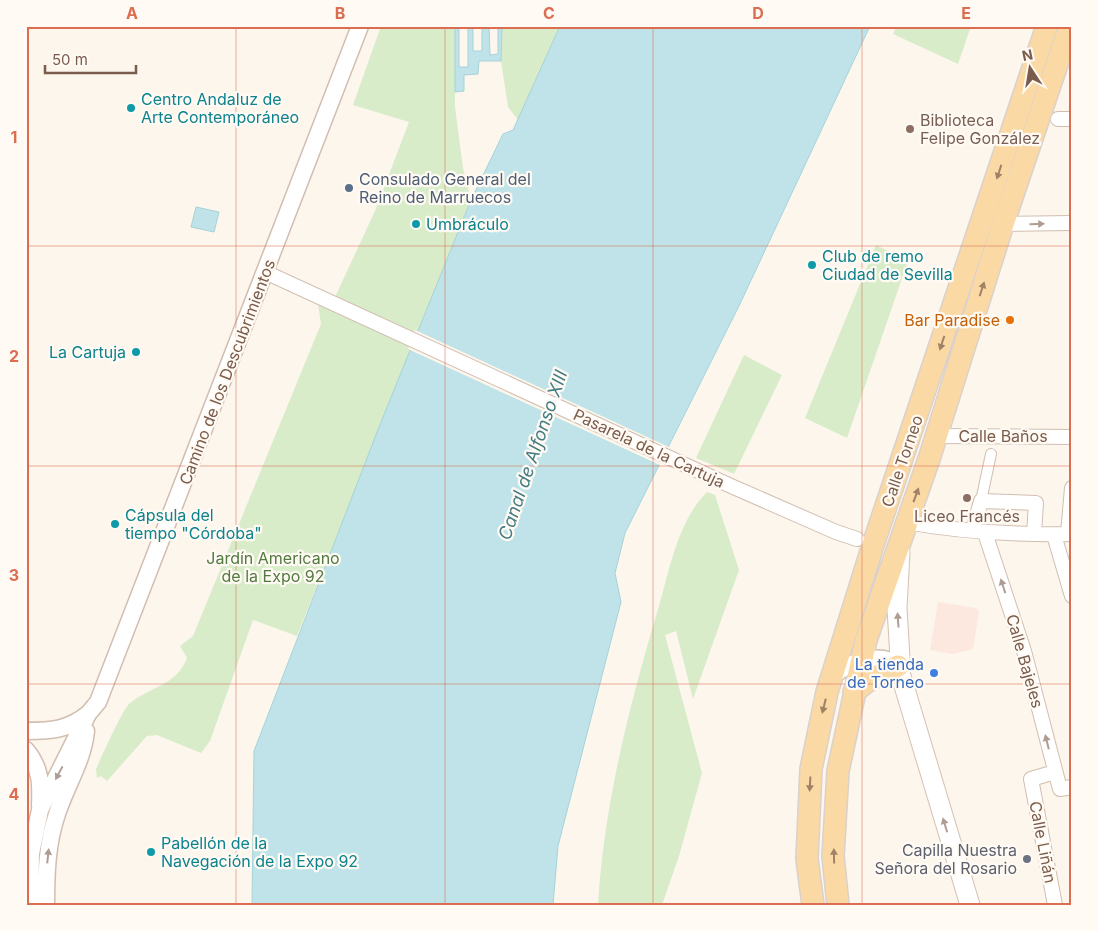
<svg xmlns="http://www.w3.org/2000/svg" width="1098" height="931" font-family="Inter,sans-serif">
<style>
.commercial{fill:#fde8e0}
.green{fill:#d8ecc9}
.water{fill:#bfe3e8;stroke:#a5d3da}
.pier{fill:#fdf6ec}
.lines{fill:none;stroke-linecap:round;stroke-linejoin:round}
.pedestrian-casing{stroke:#d1beb0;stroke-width:12}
.minor-casing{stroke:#d1beb0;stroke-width:16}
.tertiary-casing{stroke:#d1beb0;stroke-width:19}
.secondary-casing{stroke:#d6c0b0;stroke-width:21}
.primary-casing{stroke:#dad1cd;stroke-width:24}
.pedestrian{stroke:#fff;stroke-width:10}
.minor{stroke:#fff;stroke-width:14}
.tertiary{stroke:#fff;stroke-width:16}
.secondary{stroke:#fff;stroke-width:19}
.primary{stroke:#fbd9a5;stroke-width:21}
.oneway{fill:#a18267}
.oneway2{fill:#af9d94}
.grid{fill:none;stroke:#dc6d51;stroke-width:1;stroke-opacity:0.55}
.culture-dot{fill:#0f9aa8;stroke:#fffaf3;stroke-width:2}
.education-dot{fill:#8d6e63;stroke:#fffaf3;stroke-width:2}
.service-dot{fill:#5c6f8a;stroke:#fffaf3;stroke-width:2}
.food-dot{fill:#e8710a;stroke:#fffaf3;stroke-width:2}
.shop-dot{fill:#3f7fe0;stroke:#fffaf3;stroke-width:2}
.worship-dot{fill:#6b7280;stroke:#fffaf3;stroke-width:2}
.labels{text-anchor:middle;stroke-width:4.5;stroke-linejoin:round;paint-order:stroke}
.culture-label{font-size:16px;fill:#0d838f;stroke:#fffaf3;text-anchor:start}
.education-label{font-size:16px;fill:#785e54;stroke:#fffaf3;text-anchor:start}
.service-label{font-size:16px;fill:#4e5e75;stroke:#fffaf3;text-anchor:start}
.food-label{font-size:16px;fill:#c56008;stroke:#fffaf3;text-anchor:end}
.street-label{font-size:16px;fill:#7a5c4d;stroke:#fffaf3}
.park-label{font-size:16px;fill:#537a41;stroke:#fffaf3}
.shop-label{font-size:16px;fill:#366cbe;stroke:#fffaf3;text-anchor:end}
.worship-label{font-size:16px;fill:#5b616d;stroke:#fffaf3;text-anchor:end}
.water-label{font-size:18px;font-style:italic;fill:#437c86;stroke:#fffaf3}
.neatline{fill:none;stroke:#dc6d51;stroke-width:2}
.grid-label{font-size:16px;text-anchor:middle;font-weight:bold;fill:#dc6d51}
</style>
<rect width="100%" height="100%" fill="#fdf6ec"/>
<path class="commercial" d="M938,602L976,608L979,612L973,649L953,654L930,650Z"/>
<path class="green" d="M381,26H455V107L463,168L471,200L297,636L253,620L210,741L201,753L157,735L147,736L107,781L101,776L97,778L96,769C102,756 122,710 130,703C150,687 177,685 187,658L180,646L193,636L321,324L318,304L329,310L375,211L409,122L353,105Z
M502,26H560L518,120L508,107L501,61Z
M897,26H971L958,64L893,34Z
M876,245L908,261L847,438L805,418Z
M744,355L782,375L734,474L696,458Z
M707,492L715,495L739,570L693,699L676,631L665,635L702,773L679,856L662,905H598C604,803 630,703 659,606C670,568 678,521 707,492Z"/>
<path class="water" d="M455,26H459V67H468V26H473V51H482V26H489L490,55L498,54V26H502L501,61H479L478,74L464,75V91L455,92Z
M560,26H870L739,306L625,533L615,573L621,602L558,846L553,905H252L254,751L379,427L471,200L503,134L513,130Z
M196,207L219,212L214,232L191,227Z"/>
<path class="pier" d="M415,330L671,448L662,466L408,349Z"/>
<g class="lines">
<defs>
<path id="pedestrian" d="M981,501L991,454"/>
<path id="minor" d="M1058,119H1072
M1003,224L1072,223
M265,272L731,486L836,532L857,539
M935,436L1072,437
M906,522C961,532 1016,535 1072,534
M973,530L981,501L1036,503L1034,534
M985,533L1024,651L1060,789L1072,787
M1068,534L1072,488
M1054,535L1072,596
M1055,772L1031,779L1055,905"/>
<path id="tertiary" d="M832,677C847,663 880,650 898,666
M26,731C51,731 68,730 88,714
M26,750C41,768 41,784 40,806
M30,905L31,853L40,810L88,714L98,702L360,26
M46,905C46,874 47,843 57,814C66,786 83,761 86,731"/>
<path id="secondary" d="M900,552L897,608L900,658L898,666L970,905"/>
<path id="primary" d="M854,692L869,680L898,666
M813,905L807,859L811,769L827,692L873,545L1047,26
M838,905L833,856L838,771L866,640L930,456L1003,224L1070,26"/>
</defs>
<use href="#pedestrian" class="pedestrian-casing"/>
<use href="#minor" class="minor-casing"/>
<use href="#tertiary" class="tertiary-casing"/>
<use href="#secondary" class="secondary-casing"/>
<use href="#primary" class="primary-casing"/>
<use href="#pedestrian" class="pedestrian"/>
<use href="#minor" class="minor"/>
<use href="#tertiary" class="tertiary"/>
<use href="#secondary" class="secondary"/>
<use href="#primary" class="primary"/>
</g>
<defs><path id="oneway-solid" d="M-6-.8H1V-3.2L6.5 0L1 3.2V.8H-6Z" transform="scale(1.25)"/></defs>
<g class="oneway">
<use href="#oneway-solid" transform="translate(999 172) rotate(108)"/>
<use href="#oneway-solid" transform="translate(982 289) rotate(-72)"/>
<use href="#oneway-solid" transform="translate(942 343) rotate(108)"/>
<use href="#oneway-solid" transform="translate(916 495) rotate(-70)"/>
<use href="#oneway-solid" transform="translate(824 706) rotate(104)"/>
<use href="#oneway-solid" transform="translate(810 784) rotate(93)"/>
<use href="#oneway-solid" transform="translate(834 856) rotate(-91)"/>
</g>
<g class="oneway2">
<use href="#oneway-solid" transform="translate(1037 224) rotate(-1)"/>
<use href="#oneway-solid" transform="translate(1003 586) rotate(-108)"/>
<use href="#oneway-solid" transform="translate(898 620) rotate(-94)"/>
<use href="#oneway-solid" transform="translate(1047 742) rotate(-104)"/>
<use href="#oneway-solid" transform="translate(59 773) rotate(118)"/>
<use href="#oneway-solid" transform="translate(945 825) rotate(-107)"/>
<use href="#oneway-solid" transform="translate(48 856) rotate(-84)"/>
</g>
<path class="grid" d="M236,26V905M445,26V905M653,26V905M862,26V905M26,246H1072M26,466H1072M26,684H1072"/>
<g class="culture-dot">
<circle cx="131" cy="108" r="5"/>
<circle cx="416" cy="224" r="5"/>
<circle cx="812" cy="265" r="5"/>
<circle cx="136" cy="352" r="5"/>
<circle cx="115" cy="524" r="5"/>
<circle cx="151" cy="852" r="5"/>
</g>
<g class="education-dot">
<circle cx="910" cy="129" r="5"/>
<circle cx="967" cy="498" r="5"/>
</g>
<circle class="service-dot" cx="349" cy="188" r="5"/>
<circle class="food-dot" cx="1010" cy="320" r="5"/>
<circle class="shop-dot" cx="934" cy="673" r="5"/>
<circle class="worship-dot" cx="1027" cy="859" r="5"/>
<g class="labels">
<g class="culture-label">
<text x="141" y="105">Centro Andaluz de<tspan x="141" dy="18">Arte Contemporáneo</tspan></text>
<text x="426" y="230">Umbráculo</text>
<text x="822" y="262">Club de remo<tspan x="822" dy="18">Ciudad de Sevilla</tspan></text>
<text x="126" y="358" text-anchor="end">La Cartuja</text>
<text x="125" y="521">Cápsula del<tspan x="125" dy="18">tiempo "Córdoba"</tspan></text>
<text x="161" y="849">Pabellón de la<tspan x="161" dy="18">Navegación de la Expo 92</tspan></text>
</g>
<g class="education-label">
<text x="920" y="126">Biblioteca<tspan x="920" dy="18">Felipe González</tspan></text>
<text x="967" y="522" text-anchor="middle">Liceo Francés</text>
</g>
<g class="service-label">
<text x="359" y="185">Consulado General del<tspan x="359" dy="18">Reino de Marruecos</tspan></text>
</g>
<g class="food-label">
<text x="1000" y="326">Bar Paradise</text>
</g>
<g class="street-label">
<text transform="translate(227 372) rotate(-69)" y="6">Camino de los Descubrimientos</text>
<text x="1003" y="442">Calle Baños</text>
<text transform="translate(649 448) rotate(25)" y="6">Pasarela de la Cartuja</text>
<text transform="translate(902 461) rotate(-71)" y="6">Calle Torneo</text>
<text transform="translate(1025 661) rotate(74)" y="6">Calle Bajeles</text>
<text transform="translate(1043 842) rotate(79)" y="6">Calle Liñán</text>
</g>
<g class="park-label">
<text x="273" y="564">Jardín Americano<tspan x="273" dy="18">de la Expo 92</tspan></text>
</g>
<g class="shop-label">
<text x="924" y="670">La tienda<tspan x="924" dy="18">de Torneo</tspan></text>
</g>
<g class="worship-label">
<text x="1017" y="856">Capilla Nuestra<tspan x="1017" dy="18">Señora del Rosario</tspan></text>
</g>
<g class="water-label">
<text transform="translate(533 455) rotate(-71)" y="6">Canal de Alfonso XIII</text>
</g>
</g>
<rect width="1098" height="931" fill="none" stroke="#fffaf3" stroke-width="55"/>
<g transform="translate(1030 68) rotate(348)" stroke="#fffaf3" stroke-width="4" paint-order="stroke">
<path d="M0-4L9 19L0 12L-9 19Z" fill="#7a5c4d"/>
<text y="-8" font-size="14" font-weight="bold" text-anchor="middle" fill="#7a5c4d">N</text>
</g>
<path d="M45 65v8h91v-8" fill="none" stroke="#7a5c4d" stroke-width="2.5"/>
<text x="52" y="65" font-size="15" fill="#7a5c4d" stroke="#fffaf3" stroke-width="4" paint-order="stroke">50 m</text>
<rect x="28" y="28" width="1042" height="876" class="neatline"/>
<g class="grid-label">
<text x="132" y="19">A</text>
<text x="340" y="19">B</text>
<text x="549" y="19">C</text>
<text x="758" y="19">D</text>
<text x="966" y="19">E</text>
<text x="14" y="143">1</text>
<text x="14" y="362">2</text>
<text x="14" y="581">3</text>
<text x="14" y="800">4</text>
</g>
</svg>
